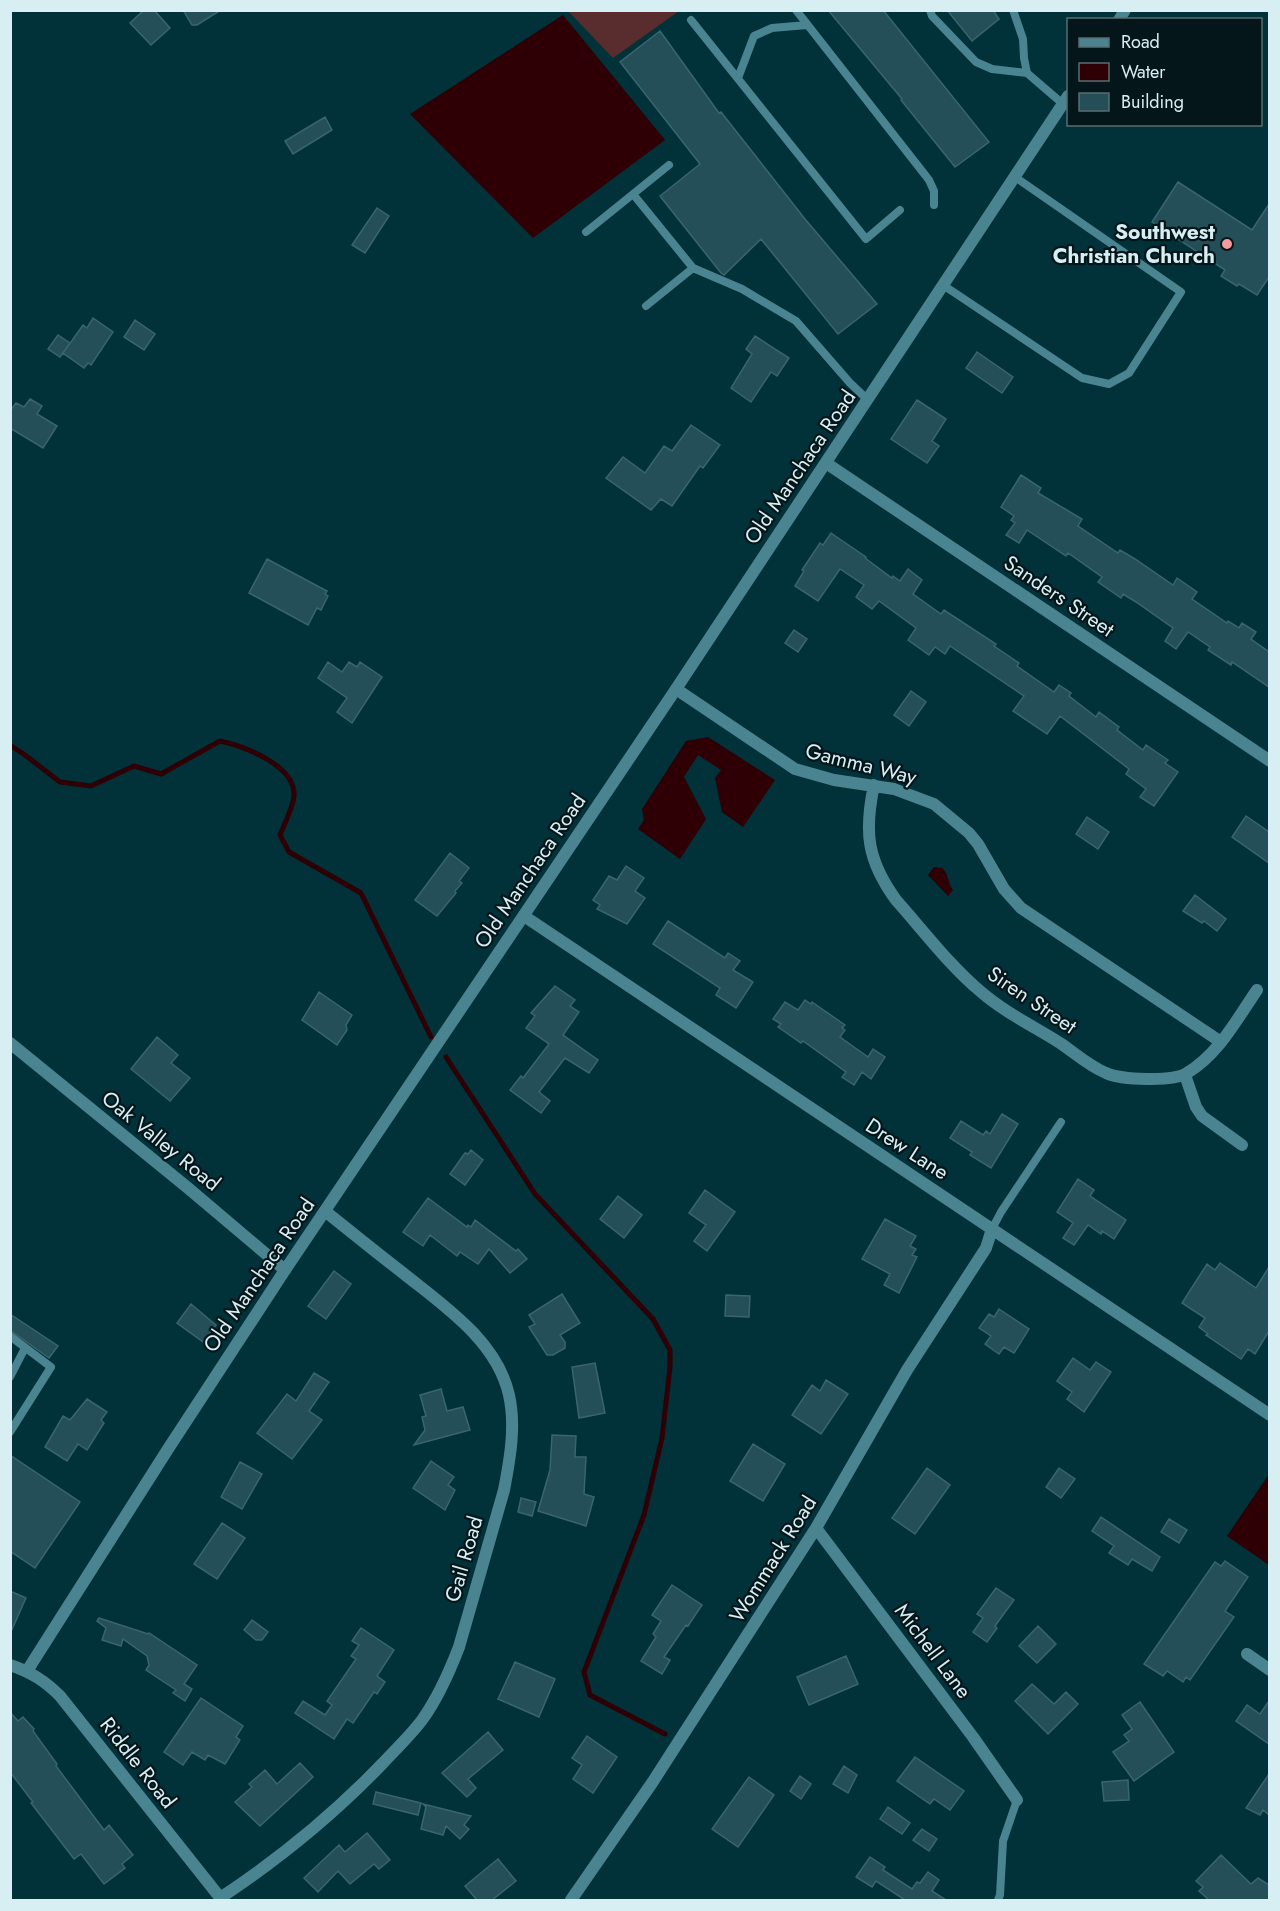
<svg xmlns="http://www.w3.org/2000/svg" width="1280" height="1911" font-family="Jost,sans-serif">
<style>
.green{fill:#592c2e}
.water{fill:#2e0005}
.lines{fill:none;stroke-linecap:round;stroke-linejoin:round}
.stream{stroke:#2e0005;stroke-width:5}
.building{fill:#244f58;stroke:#3a656e;stroke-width:1.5}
.service{stroke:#4a8490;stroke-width:8}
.minor{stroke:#4a8490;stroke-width:12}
.tertiary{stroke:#4a8490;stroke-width:12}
.poi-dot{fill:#f59b9d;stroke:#05161a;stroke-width:2}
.labels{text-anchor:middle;stroke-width:4.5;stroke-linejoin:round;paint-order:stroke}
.poi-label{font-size:21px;font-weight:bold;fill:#d7eef3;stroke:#05161a;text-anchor:end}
.street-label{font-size:21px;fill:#d7eef3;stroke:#05161a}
</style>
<rect width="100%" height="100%" fill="#013139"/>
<path class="green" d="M568,11H679L613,58Z"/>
<path class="water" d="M563,15L665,140L533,238L410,114Z
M708,737L775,780L743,827L722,812L715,778L721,770L698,755L684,777L706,819L680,859L638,829L644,820L642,809L686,741Z
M934,867L942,868C950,875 947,883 953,890L948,896L928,875Z
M1269,1474V1565L1227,1536Z"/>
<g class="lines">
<path class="stream" d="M10,745L25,755L60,782L91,786L134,766L161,774L220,741C243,746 295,765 294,795C294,805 284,825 280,835L289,852L361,893L431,1037
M446,1057L535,1194L653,1319L670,1350V1367L662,1438L644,1515L584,1672L590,1695L665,1734"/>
</g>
<path class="building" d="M144,10H154L170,28L151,45L130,23Z
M183,10H221L197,25H192Z
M828,10H883L989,142L955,167L901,100L902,99Z
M947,10H993L999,19L972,41Z
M660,31L719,113L721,112L805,219L877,304L838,334L761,239L724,275L721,273L660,196L700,164L620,62Z
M325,117L332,130L293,154L285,141Z
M1178,182L1252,230L1269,204V277L1257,295L1239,284L1237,286L1221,276L1225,270L1152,222Z
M377,208L389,216L365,253L352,245Z
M93,318L113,332L91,365L88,363L84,368L63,353L83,325L87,328Z
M135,320L155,334L144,350L124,337Z
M58,335L70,343L60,357L48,349Z
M755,336L789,358L777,376L771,372L751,402L731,388L752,354L746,349Z
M977,352L1013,377L1002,393L966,368Z
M30,399L42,406L37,414L57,426L43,448L10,428V411L16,403L24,407Z
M917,400L946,419L932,441L939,446L927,463L891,439Z
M691,425L720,445L703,468L700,466L672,506L661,499L651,510L606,478L623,457L645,473L664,446L672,451Z
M1021,475L1041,488L1038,493L1082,519L1078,526L1118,553L1120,550L1135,559L1173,585L1177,578L1197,592L1192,599L1227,623L1228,621L1239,628L1242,623L1256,632L1251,639L1269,652V687L1232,662L1231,665L1208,650L1210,647L1188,632L1176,649L1165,641L1173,628L1136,602L1123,594L1121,598L1098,582L1102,577L1068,553L1066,556L1027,530L1019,543L1006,535L1015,523L1011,520L1014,516L1001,507Z
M831,533L866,557L865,558L892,578L893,576L900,581L908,569L922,580L913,594L941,614L944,610L996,644L994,646L1019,663L1017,666L1054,692L1059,685L1071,693L1069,696L1096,717L1099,712L1119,727L1117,730L1143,750L1146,745L1168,760L1165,763L1178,772L1154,806L1140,797L1146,789L1126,774L1129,769L1060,716L1047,734L1013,711L1024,696L950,646L945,654L935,647L929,655L908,640L916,628L879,601L872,609L856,597L864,585L840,569L818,601L795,586L804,571L802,570L820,543L823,545Z
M267,559L327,591L325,594L328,596L321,610L317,608L308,625L249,593Z
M794,630L807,639L798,652L785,643Z
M328,662L342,672L349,662L357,667L360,662L382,677L352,723L337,712L347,698L318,678Z
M911,691L926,702L909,726L894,715Z
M1246,816L1269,832V863L1232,837Z
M1087,817L1109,832L1098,849L1076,834Z
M450,853L469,868L459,881L462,883L455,891L456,893L437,916L415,900Z
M626,866L644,878L635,891L645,898L627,924L597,909L600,905L593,900L609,876L617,880Z
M1195,895L1226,919L1217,931L1204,921L1202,923L1183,911Z
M668,921L725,958L728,953L740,961L733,970L753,982L736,1008L716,995L720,988L653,944Z
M555,986L575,1000L570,1006L579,1012L563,1035L598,1060L589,1073L565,1058L539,1092L550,1101L541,1113L510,1090L521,1076L523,1078L549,1044L526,1028L535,1016L531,1013Z
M319,992L352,1015L346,1025L347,1030L337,1045L302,1020Z
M805,1000L811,1004L812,1002L845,1025L842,1028L845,1030L840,1037L868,1057L873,1049L885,1057L871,1079L862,1072L854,1085L842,1077L846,1072L803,1041L801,1043L778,1027L781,1024L773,1019L785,1002L798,1010Z
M157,1037L178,1055L171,1063L190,1078L170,1101L131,1069Z
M1002,1114L1018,1124L991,1168L970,1155L972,1152L950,1138L961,1121L983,1135L986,1131L990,1134Z
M471,1150L483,1160L465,1185L450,1174L465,1153L468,1154Z
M1078,1179L1094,1190L1090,1196L1126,1220L1114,1239L1102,1231L1101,1234L1088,1225L1074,1245L1063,1238L1073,1223L1057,1212Z
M705,1190L735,1212L707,1251L694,1241L706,1225L689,1213Z
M618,1196L642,1215L624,1238L600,1219Z
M428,1198L467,1227L468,1225L471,1227L475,1220L516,1251L518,1249L527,1259L510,1273L489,1249L478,1264L460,1252L457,1256L430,1235L423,1246L403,1232Z
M885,1219L916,1236L910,1246L916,1249L912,1255L917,1257L899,1293L884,1285L890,1274L862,1259Z
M1220,1263L1256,1288L1269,1267V1331L1255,1354L1248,1349L1241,1359L1206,1335L1208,1334L1199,1327L1205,1318L1182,1303L1207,1264L1215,1270Z
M334,1271L351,1284L326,1319L308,1306Z
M562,1294L580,1323L560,1335L565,1342V1348L553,1355H547L529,1327L535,1324L529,1315Z
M726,1295L750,1296L749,1317L725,1316Z
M191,1304L216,1325L203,1342L177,1323Z
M999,1309L1029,1329L1014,1353L1004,1347L999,1354L985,1344L991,1336L979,1328L989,1314L994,1317Z
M10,1314L58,1346L49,1358L10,1330Z
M1073,1358L1090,1370L1096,1362L1111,1372L1084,1412L1067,1399L1072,1392L1057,1381Z
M595,1363L605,1413L579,1418L572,1367Z
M314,1373L329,1382L309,1411L322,1420L292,1459L257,1433L287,1394L296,1401Z
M826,1380L848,1394L821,1434L792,1415L812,1385L820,1391Z
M441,1389L447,1411L463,1407L470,1430L414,1445L425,1430L422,1417L426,1416L420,1395Z
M87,1399L107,1412L101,1420L104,1423L87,1450L78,1444L67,1461L45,1447L63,1416L70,1420Z
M552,1435L576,1436L575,1457H586L584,1494L594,1497L586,1526L538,1511L550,1470Z
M753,1444L785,1464L763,1501L730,1481Z
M10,1455L80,1502L35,1568L10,1551Z
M431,1461L454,1477L448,1485L455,1490L445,1510L413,1488Z
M240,1462L262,1474L242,1509L221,1497Z
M927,1468L950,1485L915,1534L892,1518Z
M1059,1468L1075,1479L1061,1498L1046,1487Z
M521,1498L536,1502L532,1516L518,1512Z
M1101,1517L1160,1557L1152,1571L1132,1559L1128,1565L1109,1553L1114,1546L1092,1531Z
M1169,1519L1187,1530L1179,1543L1161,1532Z
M222,1523L245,1538L217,1579L194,1564Z
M1225,1561L1248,1577L1225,1611L1234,1617L1190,1680L1186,1677L1183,1682L1167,1671L1163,1676L1144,1664L1215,1562L1221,1566Z
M672,1585L702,1605L688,1626L686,1625L664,1657L670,1660L662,1674L641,1661L656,1637L653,1634L661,1621L652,1615Z
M996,1588L1014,1600L995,1626L997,1628L987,1642L973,1632L983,1618L977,1614Z
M10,1591L26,1598L10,1634Z
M99,1618L148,1634L149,1633L197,1665L184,1684L192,1689L185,1701L173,1693L176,1690L146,1670L149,1665L147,1656L123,1639L121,1646L102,1640L106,1628L97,1621Z
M252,1620L268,1632L262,1640H256L244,1630Z
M1038,1626L1056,1644L1037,1663L1019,1646Z
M361,1628L394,1650L377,1676L385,1682L377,1694L374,1692L353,1723L347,1719L334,1739L295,1713L303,1701L325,1715L332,1705L327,1701L356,1659L351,1656L359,1645L352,1641Z
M846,1656L858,1684L809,1705L797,1677Z
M515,1662L555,1679L539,1717L498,1699Z
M1032,1684L1054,1704L1066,1692L1078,1704L1048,1734L1015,1701Z
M201,1698L243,1726L236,1737L240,1740L225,1764L208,1755L205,1760L192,1752L183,1765L164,1752Z
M1269,1701V1744L1236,1721L1247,1705L1260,1714Z
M1140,1702L1174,1752L1134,1781L1113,1752L1129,1741L1124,1735L1132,1729L1122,1715Z
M10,1712L18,1721L23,1717L34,1729L33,1731L57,1764L56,1766L104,1830L109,1825L133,1855L122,1864L125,1868L104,1884L81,1854L74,1859L31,1803L33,1802L10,1772Z
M488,1732L503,1750L468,1779L476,1788L467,1797L442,1773Z
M587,1736L617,1757L593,1793L573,1779L582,1765L572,1758Z
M915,1757L964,1791L950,1810L934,1799L930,1804L897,1781Z
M300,1763L313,1777L260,1826L235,1802L252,1787L249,1784L265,1770L277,1784Z
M844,1766L857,1775L848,1793L833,1784Z
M1269,1774V1815L1263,1810L1260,1815L1246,1808Z
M800,1776L811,1784L801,1799L790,1791Z
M749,1777L774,1795L738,1847L712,1829Z
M1128,1780L1129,1800L1104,1801L1102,1782Z
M376,1792L421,1803L418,1815L373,1804Z
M423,1804L471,1816L464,1825L469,1829L460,1839L446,1826L443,1835L421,1829L426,1807Z
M888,1807L910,1823L902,1834L880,1819Z
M922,1829L937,1839L929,1851L913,1840Z
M367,1833L390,1860L379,1869L374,1864L350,1884L338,1871L318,1892L304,1878L339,1845L345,1852Z
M1221,1855L1251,1884L1258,1878L1269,1885V1900H1209L1199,1891L1203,1887L1196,1881Z
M870,1857L885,1867L883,1870L912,1889L917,1882L920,1883L928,1872L939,1880L932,1891L946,1900H905L876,1881L872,1887L856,1877Z
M498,1859L516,1881L492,1900H477L465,1886Z"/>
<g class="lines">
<path class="service" d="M796,10L929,180L934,191V205
M930,10L932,16L976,62L992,69L1027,73
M1013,10L1023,39L1024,58L1027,73L1063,104
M691,20L866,239L900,210
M738,78L754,36L772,28L807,25
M633,194L693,268L742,289L796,321L850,383L868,400
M586,232L669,165
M943,285L1082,378L1109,384L1129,373L1181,292L1015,177
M646,306L693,268
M992,1229L1001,1212L1061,1122
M10,1336L51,1367L10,1432
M10,1377L25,1348
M998,1900L1000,1895L1003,1841L1017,1800"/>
<path class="minor" d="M826,463L1270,761
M676,689L795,769L834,780L894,789L934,804L969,833L978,844L1004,889L1021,908L1221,1042
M874,785C864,832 867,860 896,900C922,929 950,966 980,991C1004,1012 1033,1026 1060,1043C1075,1053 1089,1066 1106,1073C1121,1080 1173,1082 1187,1073C1218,1055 1237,1019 1257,990
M524,916L1270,1415
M10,1043L188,1188L285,1270
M1185,1075L1196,1107L1202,1116L1242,1145
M816,1528L973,1737L1017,1800
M1247,1654L1270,1670
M220,1898C279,1859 333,1815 382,1764C395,1750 410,1736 422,1720C438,1698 449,1673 459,1647L504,1490C510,1459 516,1426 509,1395C497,1341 444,1306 403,1273C377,1253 351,1232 325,1211
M571,1900L652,1783L816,1528L907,1370L986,1248L992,1229"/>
<path class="tertiary" d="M1119,20L1125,10
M10,1665C31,1672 45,1681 60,1696L222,1900
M27,1671L168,1449L285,1270L676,689L1068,96"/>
</g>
<circle class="poi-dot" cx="1227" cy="244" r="6"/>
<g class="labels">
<g class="poi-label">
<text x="1215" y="239">Southwest<tspan x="1215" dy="24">Christian Church</tspan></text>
</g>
<g class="street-label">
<text transform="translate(800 467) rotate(-56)" y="7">Old Manchaca Road</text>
<text transform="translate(1059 596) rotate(34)" y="7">Sanders Street</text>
<text transform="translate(861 764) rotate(14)" y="7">Gamma Way</text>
<text transform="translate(530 871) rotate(-56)" y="7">Old Manchaca Road</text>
<text transform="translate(1032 1000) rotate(34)" y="7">Siren Street</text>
<text transform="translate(161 1141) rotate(39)" y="7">Oak Valley Road</text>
<text transform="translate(907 1149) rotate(33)" y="7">Drew Lane</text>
<text transform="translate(259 1275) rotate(-56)" y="7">Old Manchaca Road</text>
<text transform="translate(464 1559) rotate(-74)" y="7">Gail Road</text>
<text transform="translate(773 1559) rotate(-58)" y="7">Wommack Road</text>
<text transform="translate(933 1651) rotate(53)" y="7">Michell Lane</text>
<text transform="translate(138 1763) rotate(52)" y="7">Riddle Road</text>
</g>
</g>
<rect width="1280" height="1911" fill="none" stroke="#d7eef3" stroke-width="24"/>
<rect x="1067" y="18" width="195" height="108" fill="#05161a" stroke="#596c71" stroke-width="1.5"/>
<rect x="1079" y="38" width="30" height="9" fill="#4a8490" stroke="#596c71" stroke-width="1.5"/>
<text x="1121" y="48" font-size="18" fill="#d7eef3">Road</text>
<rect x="1079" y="63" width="30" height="18" fill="#2e0005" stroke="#596c71" stroke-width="1.5"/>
<text x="1121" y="78" font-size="18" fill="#d7eef3">Water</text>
<rect x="1079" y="93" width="30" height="18" fill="#244f58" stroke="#596c71" stroke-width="1.5"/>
<text x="1121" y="108" font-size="18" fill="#d7eef3">Building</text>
</svg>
